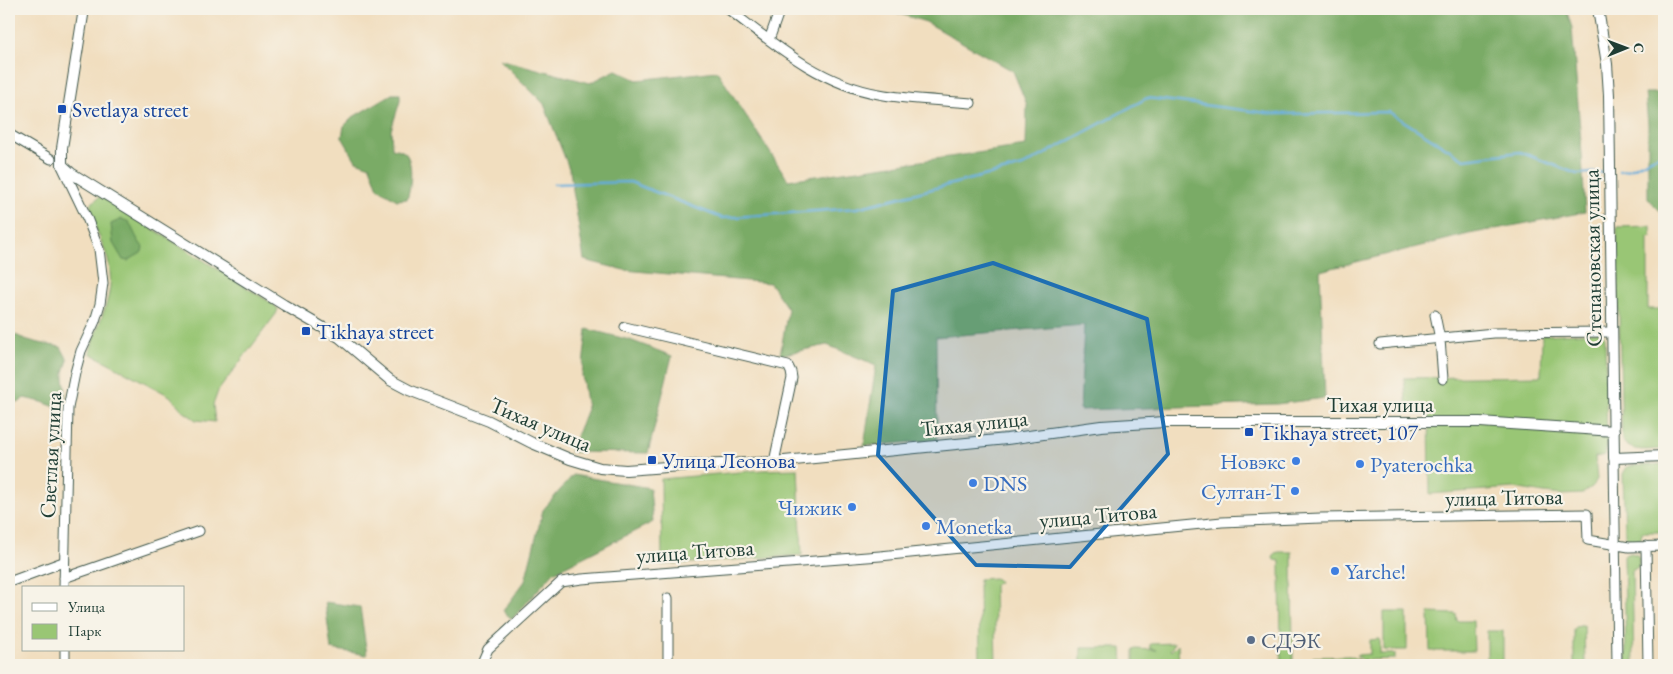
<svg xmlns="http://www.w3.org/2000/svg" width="1673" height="674" font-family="'EB Garamond',serif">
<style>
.green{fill:#99c674;stroke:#5c8254}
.forest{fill:#7aab66;stroke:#4c744d}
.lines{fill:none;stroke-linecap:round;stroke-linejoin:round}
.stream{stroke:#63acda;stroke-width:2.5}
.minor-casing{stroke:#3e5549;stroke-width:11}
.tertiary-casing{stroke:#3e5549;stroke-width:12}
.minor{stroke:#fff;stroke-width:9}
.tertiary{stroke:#fff;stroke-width:10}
.marked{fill:#1f6fb2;fill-opacity:0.2;stroke:#1f6fb2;stroke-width:4;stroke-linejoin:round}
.transit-dot{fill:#1a4fb4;stroke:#f7f3e8;stroke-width:2}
.shop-dot{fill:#3f7fe0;stroke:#f7f3e8;stroke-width:2}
.service-dot{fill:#5c6f8a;stroke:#f7f3e8;stroke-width:2}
.labels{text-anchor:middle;stroke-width:4.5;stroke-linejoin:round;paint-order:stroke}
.transit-label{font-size:22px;fill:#164399;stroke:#f7f3e8;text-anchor:start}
.street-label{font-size:22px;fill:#1f3d34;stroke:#f7f3e8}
.shop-label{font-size:22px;fill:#366cbe;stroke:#f7f3e8;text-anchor:start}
.service-label{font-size:22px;fill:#4e5e75;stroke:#f7f3e8;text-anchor:start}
</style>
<rect width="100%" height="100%" fill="#f7f3e8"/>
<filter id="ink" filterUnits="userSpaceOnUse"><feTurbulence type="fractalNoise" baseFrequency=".02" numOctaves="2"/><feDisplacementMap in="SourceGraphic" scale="10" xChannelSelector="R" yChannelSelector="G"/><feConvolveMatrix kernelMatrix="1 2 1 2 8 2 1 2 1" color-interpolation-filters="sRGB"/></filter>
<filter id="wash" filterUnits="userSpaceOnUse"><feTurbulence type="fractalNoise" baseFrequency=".0096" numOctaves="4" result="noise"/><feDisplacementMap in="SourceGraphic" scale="20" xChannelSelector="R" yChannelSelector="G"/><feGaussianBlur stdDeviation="1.12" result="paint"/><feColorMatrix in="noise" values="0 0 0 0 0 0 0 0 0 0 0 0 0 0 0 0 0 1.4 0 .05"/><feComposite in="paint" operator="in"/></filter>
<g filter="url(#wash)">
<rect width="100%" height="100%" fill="#f1debf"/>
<path class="green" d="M99,197L104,198L273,304L278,309L276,314L218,391L213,405L215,422L196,420L183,411L170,396L90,353C96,324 113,302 110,271C108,249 93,229 90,208L92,203Z
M1651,226V237L1648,238V309H1664V449C1650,449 1631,454 1622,440L1617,227Z
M1601,332L1605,337L1607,447L1605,455L1595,457L1597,479L1593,486L1582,494L1562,495L1544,493L1514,488L1430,494L1429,411L1407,410L1404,378L1541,376L1542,335Z
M1662,464L1664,465V532H1642L1641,539L1634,540L1626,538L1625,534L1623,474L1627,467L1630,466Z
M798,469L802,555L662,565L661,479L763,470Z
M1279,552H1292L1293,665H1281L1280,561L1274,560L1273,558L1275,553Z
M1631,553L1637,555L1639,558V566L1632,571L1634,665H1626L1624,555Z
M994,578L997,579L999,582L994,585L996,665H980L979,579Z
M1384,612H1407V650H1384Z
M1429,613L1456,614L1457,621H1473L1474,651H1430Z
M1584,625L1585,665H1574V629L1576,627Z
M1487,631H1503V665H1487Z
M1380,639V654H1395V659L1363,660L1356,655L1370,654V640Z
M1175,643L1170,650L1171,651L1178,644L1179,665H1134V649L1157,650L1150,648V644Z
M1081,648H1122L1123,665H1081Z
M1350,656L1360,660L1351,661L1347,665H1313V657Z"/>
<path class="forest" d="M884,9H1566L1572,28L1582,155L1585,212L1469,234L1320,271L1325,398L1277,404L1080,410L1084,325L936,337L937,440L864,446L876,365L827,345L780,355L788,309L770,283L624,270L584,260L570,171L544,104L499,59L590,83L616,70L637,80L717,71L788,180L1026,146L1027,105L1013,71L926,22Z
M1645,93H1664V215L1648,199V124Z
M392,94H400V101L391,130L392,148C396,149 401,150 404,152C414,159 411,189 407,199L397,200L378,188L370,166L356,161L342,137L344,126L353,117Z
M122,219L129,222C134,231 136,239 143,247L142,252L128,261L123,260L113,243L111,224Z
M587,329L630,340L672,356L648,453L570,452L587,409L582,375Z
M9,331C23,341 44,344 61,347L68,360C67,364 65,368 64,372C63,387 71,396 58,408L42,402L24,398L20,402L9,401Z
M573,475L650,488L653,522L554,572L512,619L503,611L525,581L543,510Z
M325,602L360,607L367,655L331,649Z"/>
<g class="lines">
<path class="stream" d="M1619,171L1627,170L1664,153
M554,184L630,182L722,218L857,208L1023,166L1147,98L1275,114L1389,112L1464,159L1520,152L1577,174L1603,172"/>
</g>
</g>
<g filter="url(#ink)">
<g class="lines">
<defs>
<path id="minor" d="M728,9C774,44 820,84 879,94C909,100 941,100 971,103
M769,40L780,9
M9,134L51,159
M62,166L87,218L99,249L103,283L100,304L95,321L81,351L75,373L68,408L64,588
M1435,315L1440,339L1443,379
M625,327L788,366L791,372L792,378L774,462
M1380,344L1494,333L1612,332
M1614,458L1617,665
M1646,546L1648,665
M64,578L199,531
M9,582L63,562
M668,598V665
M65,650V665
M481,665L488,649L561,582L582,579L880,556L1222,522L1321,518L1587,514L1588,540L1629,547L1664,546"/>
<path id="tertiary" d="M84,9L62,148V165L71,173L284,305L339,337L390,380L409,390L489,421L532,443L570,459L600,468L626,470L693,465L774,462L1007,439L1101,426L1165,422H1480L1614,431
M1598,9L1607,64L1609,95L1614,458L1664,456"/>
</defs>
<use href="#minor" class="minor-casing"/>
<use href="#tertiary" class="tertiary-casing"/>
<use href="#minor" class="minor"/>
<use href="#tertiary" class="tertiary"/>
</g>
</g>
<path class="marked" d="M993,263L1147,319L1168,454L1070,567L976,565L878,455L893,291Z"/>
<g class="transit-dot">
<rect x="57" y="104" width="10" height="10" rx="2.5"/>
<rect x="301" y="326" width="10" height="10" rx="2.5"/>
<rect x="1244" y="427" width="10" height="10" rx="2.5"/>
<rect x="647" y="455" width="10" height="10" rx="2.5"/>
</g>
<g class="shop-dot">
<circle cx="1296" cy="461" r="5"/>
<circle cx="1360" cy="464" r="5"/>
<circle cx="973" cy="483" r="5"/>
<circle cx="1295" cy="491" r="5"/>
<circle cx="852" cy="507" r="5"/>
<circle cx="926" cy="526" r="5"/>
<circle cx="1335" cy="571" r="5"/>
</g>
<circle class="service-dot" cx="1251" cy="640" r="5"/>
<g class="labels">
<g class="transit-label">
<text x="72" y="117">Svetlaya street</text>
<text x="316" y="339">Tikhaya street</text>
<text x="1259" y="440">Tikhaya street, 107</text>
<text x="662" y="468">Улица Леонова</text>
</g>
<g class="street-label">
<text transform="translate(1592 258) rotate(-91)" y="8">Степановская улица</text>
<text x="1380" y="412">Тихая улица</text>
<text transform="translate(974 423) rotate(-6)" y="8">Тихая улица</text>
<text transform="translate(541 424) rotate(23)" y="8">Тихая улица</text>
<text transform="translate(50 455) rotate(-87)" y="8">Светлая улица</text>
<text transform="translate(1504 497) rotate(-1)" y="8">улица Титова</text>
<text transform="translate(1098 515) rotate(-5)" y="8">улица Титова</text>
<text transform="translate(695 551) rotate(-4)" y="8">улица Титова</text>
</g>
<g class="shop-label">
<text x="1286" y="469" text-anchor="end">Новэкс</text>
<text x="1370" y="472">Pyaterochka</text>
<text x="983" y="491">DNS</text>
<text x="1285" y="499" text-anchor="end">Султан-Т</text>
<text x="842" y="515" text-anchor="end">Чижик</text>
<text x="936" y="534">Monetka</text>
<text x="1345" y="579">Yarche!</text>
</g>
<g class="service-label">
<text x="1261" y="648">СДЭК</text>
</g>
</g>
<rect width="1673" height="674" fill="none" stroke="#f7f3e8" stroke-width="30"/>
<rect x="22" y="586" width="162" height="65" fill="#f7f3e8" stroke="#a1aaa0"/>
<rect x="32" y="603" width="25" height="8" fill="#ffffff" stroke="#a1aaa0"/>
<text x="68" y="612" font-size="15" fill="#1f3d34">Улица</text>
<rect x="32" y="624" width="25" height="15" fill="#99c674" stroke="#a1aaa0"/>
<text x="68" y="636" font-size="15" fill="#1f3d34">Парк</text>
<g transform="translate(1626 48) rotate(89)" stroke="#f7f3e8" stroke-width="4" paint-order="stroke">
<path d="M0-4L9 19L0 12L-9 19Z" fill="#1f3d34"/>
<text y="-8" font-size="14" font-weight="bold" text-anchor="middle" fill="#1f3d34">С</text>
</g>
</svg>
